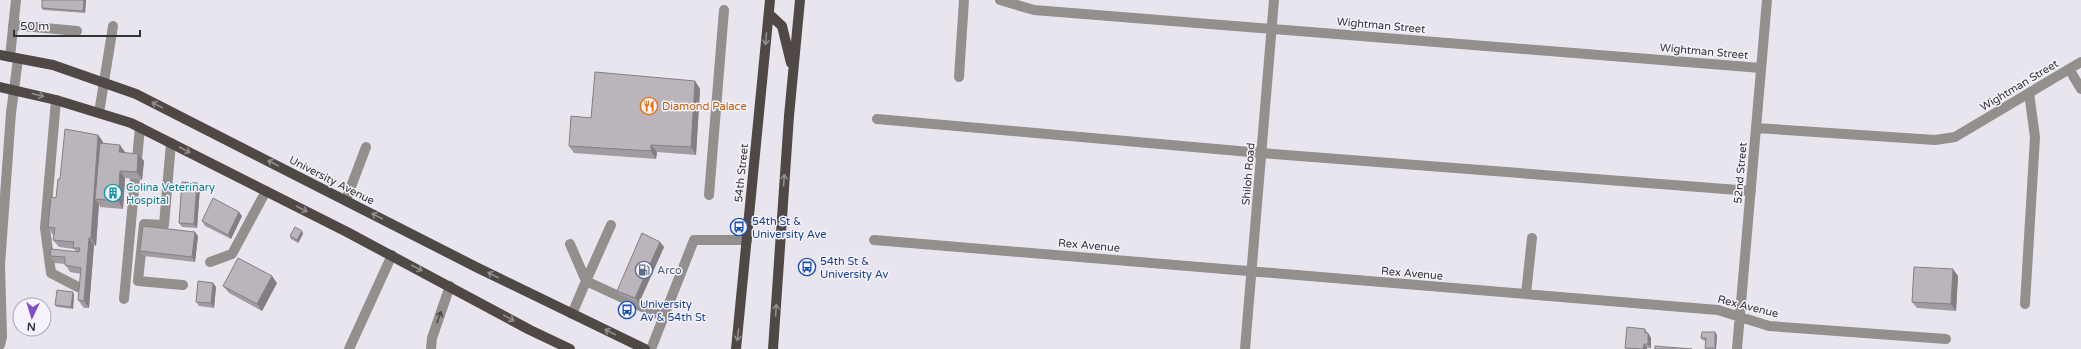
<svg xmlns="http://www.w3.org/2000/svg" width="2081" height="349" font-family="'Varela Round',sans-serif">
<style>
.lines{fill:none;stroke-linecap:round;stroke-linejoin:round}
.minor{stroke:#938f8c;stroke-width:10}
.major{stroke:#4f4844;stroke-width:10}
.wall{fill:#a29ba1}
.shaded-wall{fill:#847e83}
.building{fill:#bcb4bb;stroke:#847e83}
.oneway{stroke:#928c8e}
.oneway2{stroke:#4b494b}
.labels{text-anchor:middle;stroke-width:3;stroke-linejoin:round;paint-order:stroke}
.street-label{font-size:11px;fill:#333235;stroke:#f6f3fc}
.food-label{font-size:11px;fill:#c56008;stroke:#f6f3fc;text-anchor:start}
.culture-label{font-size:11px;fill:#0d838f;stroke:#f6f3fc;text-anchor:start}
.transit-label{font-size:11px;fill:#164399;stroke:#f6f3fc;text-anchor:start}
.service-label{font-size:11px;fill:#4e5e75;stroke:#f6f3fc;text-anchor:start}
</style>
<rect width="100%" height="100%" fill="#e9e5ef"/>
<g class="lines">
<path class="minor" d="M1000,0L1034,10L1761,68
M13,25L77,31
M10,57L16,0
M2069,69L2081,89
M959,77L964,0
M56,100L45,228L51,273L78,287
M99,113L113,26
M877,119L1261,153L1751,191
M1756,128L1935,140L1955,137L2081,62
M171,143L164,225L144,224L138,281L183,285
M137,160L140,127
M709,195L724,10
M346,200L366,147
M874,240L1718,310L1769,326L1946,339
M570,244L586,281L611,225
M210,262L232,254L266,191
M1526,294L1532,238
M124,299L135,179
M2025,304L2035,137L2029,93
M572,314L586,281L664,317
M0,345L2,337L0,265L11,113L18,59
M349,349L392,255
M431,349L432,338L450,286
M651,349L694,240H747
M1245,349L1274,0
M1737,349L1767,0"/>
<path class="major" d="M769,14L782,26L791,63
M0,55L53,65L136,94L478,268L645,349
M0,87L56,100L131,123L347,232L530,330L570,349
M736,349L770,0
M773,349L789,116L800,0"/>
</g>
<path class="wall" d="M42,0H86L85,13L43,10L42,8Z
M695,81L700,89L696,155L657,152L656,159L574,153L569,146L591,118Z
M98,135L103,142V143L125,152V153L138,154L144,161L142,180L125,178L123,209L100,207L99,204L96,246L94,245L89,308H84L78,300L81,274L70,272L65,264L55,263L50,256L76,252L74,249L59,247L53,240L54,235H53L48,227L56,198L60,179Z
M197,183L200,187L197,228L182,227L179,223Z
M242,216L231,239L205,226L202,221Z
M302,231L303,234L298,243L291,239L290,236Z
M198,236L195,262L144,256L140,251Z
M660,242L664,247L639,303L620,295L617,291Z
M1958,276L1956,311L1917,308L1912,302Z
M213,283L216,287L214,308L199,306L196,302Z
M277,283L262,311L229,293L223,286Z
M74,295L73,309L57,307L55,305Z
M1645,329L1651,338V348H1647V349H1626L1625,348Z
M1717,335L1716,349H1706L1705,348V341L1703,340L1701,338Z"/>
<path class="shaded-wall" d="M84,0H86L85,13L83,11Z
M695,81L700,89L696,155L691,147Z
M98,135L103,142L99,200L95,199L99,204L96,246L91,238Z
M120,145L125,152L124,160L119,152Z
M651,145L657,152L656,159L651,151Z
M138,154L144,161L142,180L137,172Z
M120,171L125,178L123,209L118,201Z
M197,183L200,187L197,228L194,224Z
M239,212L242,216L231,239L228,235Z
M302,231L303,234L298,243L297,240Z
M195,232L198,236L195,262L192,257Z
M89,238L94,245L89,308L84,301Z
M660,242L664,247L639,303L635,298Z
M1953,269L1958,276L1956,311L1951,304Z
M272,276L277,283L262,311L257,304Z
M213,283L216,287L214,308L211,303Z
M73,292L74,295L73,309L71,307Z
M1715,332L1717,335L1716,349H1715Z
M1648,333L1651,338V348L1648,344Z
M1644,344L1647,348V349H1643Z"/>
<path class="building" d="M42,0H84L83,11L42,8Z
M595,72L695,81L691,147L651,145V151L569,146L571,116L591,118Z
M65,129L98,135L91,238H89L84,301L78,300L81,268L65,265V257L50,256L51,249L79,252L80,248H73L74,242L53,240L55,228L48,227L51,197L56,198L58,179H60Z
M100,143L120,145L119,152L138,154L137,172L120,171L118,201L95,199Z
M182,182L197,183L194,224L179,223Z
M213,198L239,212L228,235L202,221Z
M143,226L195,232L192,257L140,251Z
M295,227L302,231L297,240L290,236Z
M642,233L660,242L635,298L617,291Z
M238,258L272,276L257,304L223,286Z
M1914,267L1953,269L1951,304L1912,302Z
M198,281L213,283L211,303L196,302Z
M57,290L73,292L71,307L55,305Z
M1627,327L1645,329V333H1648V344H1644L1643,349L1625,348Z
M1702,332H1715V348H1705L1706,338H1701Z
M1655,346L1692,349H1655Z"/>
<defs><path id="oneway-shaft" d="M-6 0H5M1.5-3L5.5 0L1.5 3" fill="none" stroke-width="1.6" stroke-linecap="round" stroke-linejoin="round"/></defs>
<g class="oneway">
<use href="#oneway-shaft" transform="translate(766 39) rotate(95)"/>
<use href="#oneway-shaft" transform="translate(38 95) rotate(14)"/>
<use href="#oneway-shaft" transform="translate(157 105) rotate(-153)"/>
<use href="#oneway-shaft" transform="translate(185 150) rotate(27)"/>
<use href="#oneway-shaft" transform="translate(273 163) rotate(-153)"/>
<use href="#oneway-shaft" transform="translate(784 180) rotate(-86)"/>
<use href="#oneway-shaft" transform="translate(302 209) rotate(27)"/>
<use href="#oneway-shaft" transform="translate(377 216) rotate(-153)"/>
<use href="#oneway-shaft" transform="translate(417 268) rotate(27)"/>
<use href="#oneway-shaft" transform="translate(493 275) rotate(-153)"/>
<use href="#oneway-shaft" transform="translate(776 310) rotate(-86)"/>
<use href="#oneway-shaft" transform="translate(509 318) rotate(29)"/>
<use href="#oneway-shaft" transform="translate(610 332) rotate(-154)"/>
<use href="#oneway-shaft" transform="translate(738 335) rotate(96)"/>
</g>
<use class="oneway2" href="#oneway-shaft" transform="translate(439 317) rotate(-71)"/>
<defs>
<symbol id="restaurant-ring" viewBox="-11 -11 22 22"><circle r="9.5" fill="#f6f3fc" stroke="#e8710a" stroke-width="1.5"/><path d="M-5-6h1v4h1v-4h1v4h1v-4h1v5L-1.5 .5V6h-2V.5L-5-1ZM5-6V6H3V1.5H1.5Q1.5-4 5-6Z" fill="#e8710a"/></symbol>
<symbol id="building-ring" viewBox="-11 -11 22 22"><circle r="9.5" fill="#f6f3fc" stroke="#0f9aa8" stroke-width="1.5"/><path d="M-4-6H4V6H1V3H-1V6H-4ZM-2.5-4.3h1.7v1.8h-1.7ZM.8-4.3h1.7v1.8H.8ZM-2.5-1h1.7V.8h-1.7ZM.8-1h1.7V.8H.8Z" fill="#0f9aa8"/></symbol>
<symbol id="bus-ring" viewBox="-11 -11 22 22"><circle r="9.5" fill="#f6f3fc" stroke="#1a4fb4" stroke-width="1.5"/><path d="M-5-6H5V4H4V6H2V4H-2V6H-4V4H-5ZM-3.5-4V0h7V-4ZM-3.5 1.2v1.5H-2V1.2ZM2 1.2v1.5H3.5V1.2Z" fill="#1a4fb4"/></symbol>
<symbol id="fuel-ring" viewBox="-11 -11 22 22"><circle r="9.5" fill="#f6f3fc" stroke="#5c6f8a" stroke-width="1.5"/><path d="M-5.5-6h7V0h2V4h1.3V-2.5L3-4.5l.8-.8L6-3V5H2.5V1h-1V6h-7ZM-4.2-4.7v3.2H.2V-4.7Z" fill="#5c6f8a"/></symbol>
</defs>
<g fill-rule="evenodd">
<use href="#restaurant-ring" x="639" y="96" width="20" height="20"/>
<use href="#building-ring" x="103" y="183" width="20" height="20"/>
<use href="#bus-ring" x="729" y="217" width="20" height="20"/>
<use href="#bus-ring" x="797" y="257" width="20" height="20"/>
<use href="#fuel-ring" x="634" y="260" width="20" height="20"/>
<use href="#bus-ring" x="617" y="300" width="20" height="20"/>
</g>
<g class="labels">
<g class="street-label">
<text transform="translate(1381 25) rotate(5)" y="4">Wightman Street</text>
<text transform="translate(1704 51) rotate(5)" y="4">Wightman Street</text>
<text transform="translate(2019 85) rotate(-31)" y="4">Wightman Street</text>
<text transform="translate(741 173) rotate(-84)" y="4">54th Street</text>
<text transform="translate(1740 173) rotate(-85)" y="4">52nd Street</text>
<text transform="translate(1248 174) rotate(-85)" y="4">Shiloh Road</text>
<text transform="translate(332 180) rotate(27)" y="4">University Avenue</text>
<text transform="translate(1089 245) rotate(5)" y="4">Rex Avenue</text>
<text transform="translate(1412 273) rotate(5)" y="4">Rex Avenue</text>
<text transform="translate(1748 306) rotate(14)" y="4">Rex Avenue</text>
</g>
<g class="food-label">
<text x="662" y="110">Diamond Palace</text>
</g>
<g class="culture-label">
<text x="126" y="191">Colina Veterinary<tspan x="126" dy="13">Hospital</tspan></text>
</g>
<g class="transit-label">
<text x="752" y="225">54th St &amp;<tspan x="752" dy="13">University Ave</tspan></text>
<text x="820" y="265">54th St &amp;<tspan x="820" dy="13">University Av</tspan></text>
<text x="640" y="308">University<tspan x="640" dy="13">Av &amp; 54th St</tspan></text>
</g>
<g class="service-label">
<text x="657" y="274">Arco</text>
</g>
</g>
<g transform="translate(32 317) rotate(184)"><circle r="19" fill="#f6f3fc" stroke="#a8a6ac"/>
<path d="M0-3L7 15L0 10L-7 15Z" fill="#804fc7"/>
<text y="-6" font-size="11" font-weight="bold" text-anchor="middle" fill="#333235">N</text>
</g>
<path d="M14 30v6h126v-6" fill="none" stroke="#333235" stroke-width="2"/>
<text x="20" y="30" font-size="12" fill="#333235" stroke="#f6f3fc" stroke-width="3" paint-order="stroke">50 m</text>
</svg>
